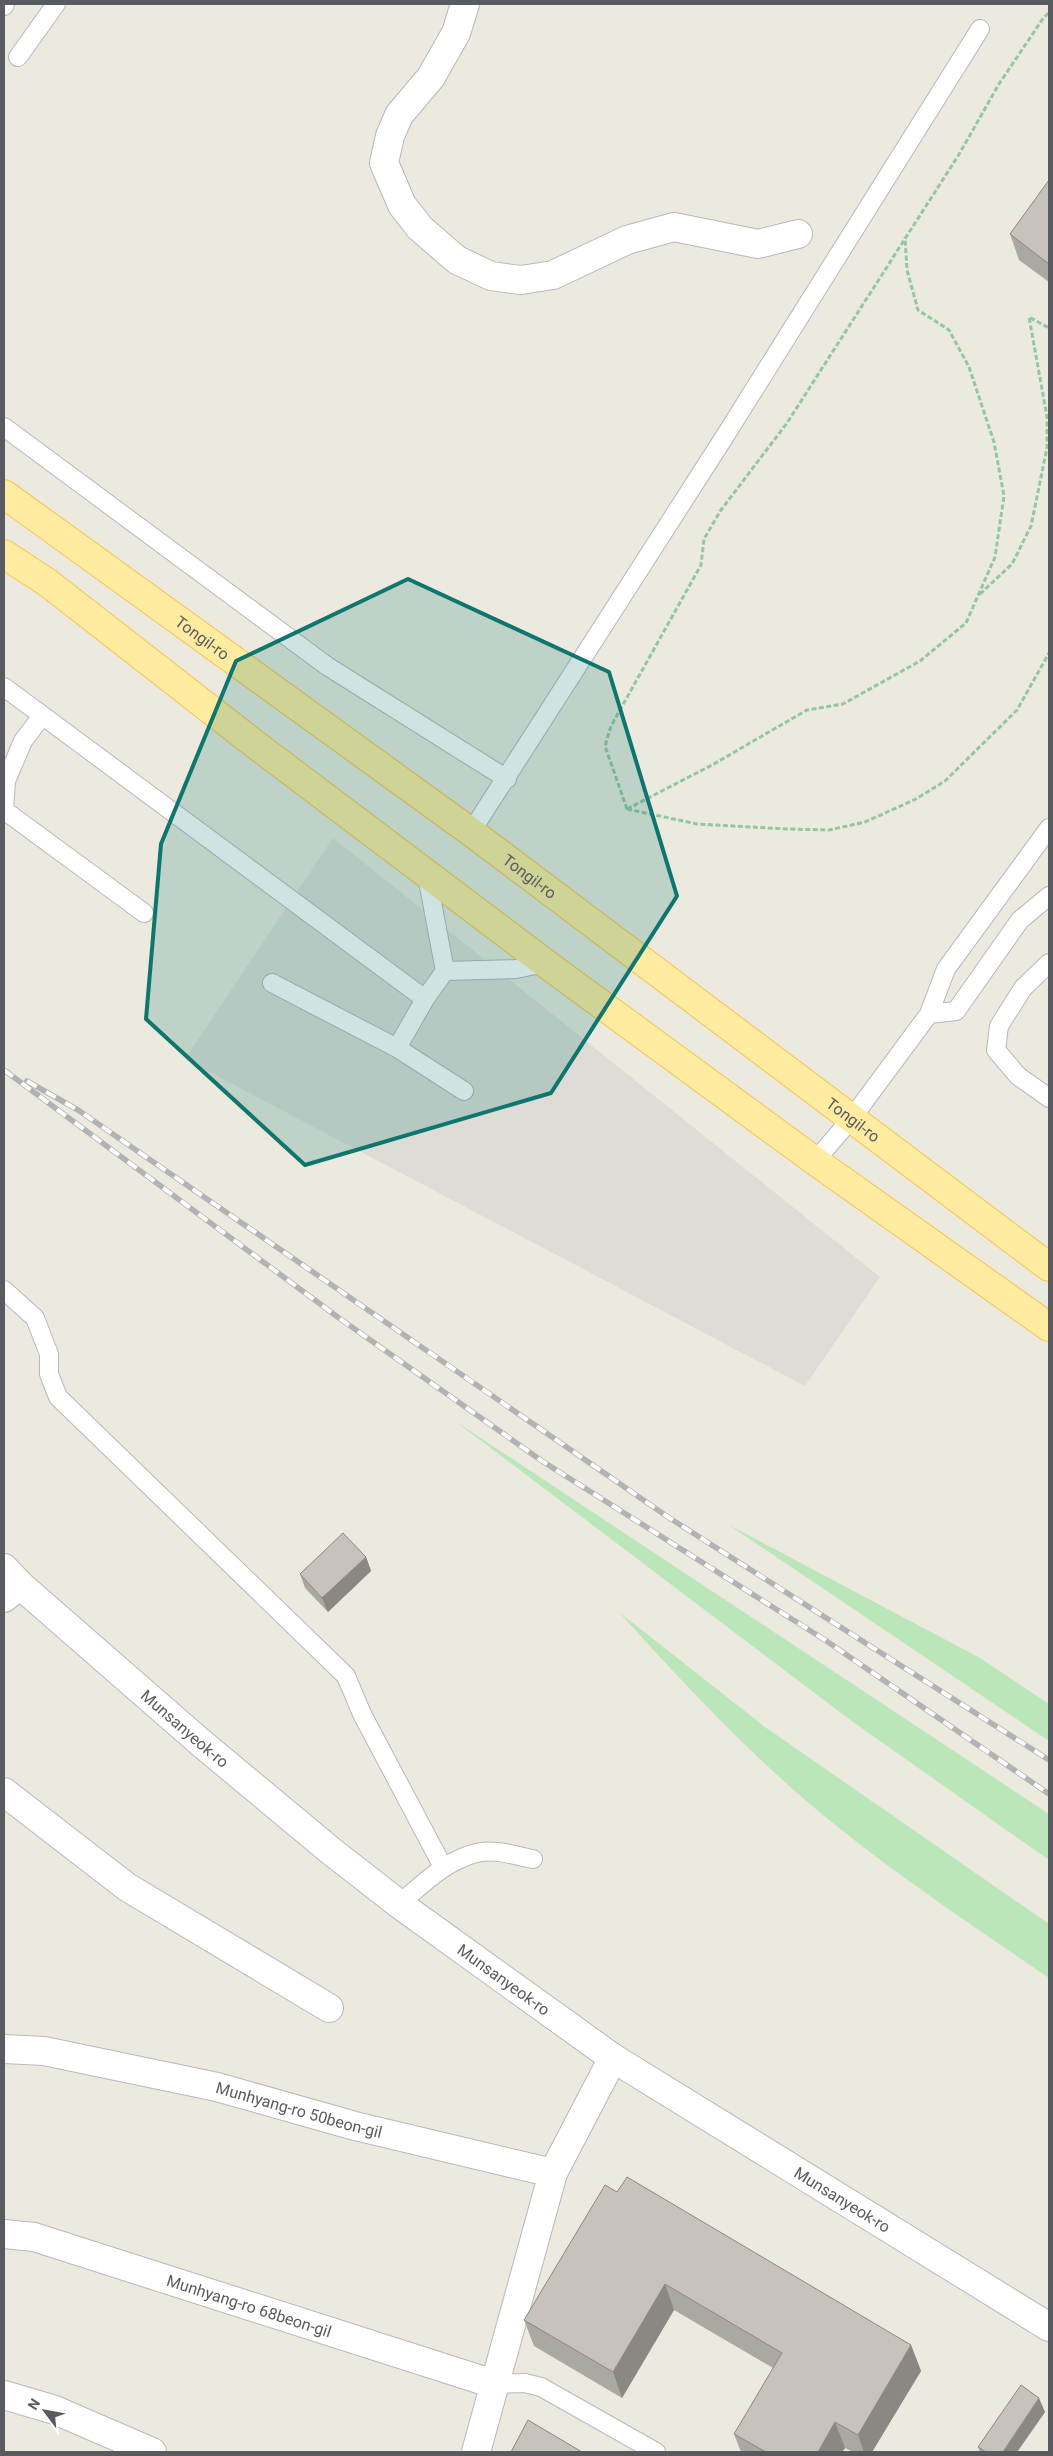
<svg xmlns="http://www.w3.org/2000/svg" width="1053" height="2456" font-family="Roboto,sans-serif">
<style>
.industrial{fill:#dfdcd7}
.green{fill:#bbe6b9}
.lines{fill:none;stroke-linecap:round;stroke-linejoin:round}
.lane-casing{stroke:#b5b8bd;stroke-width:20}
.street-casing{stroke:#b5b8bd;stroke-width:30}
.secondary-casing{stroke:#b5b9bf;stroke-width:30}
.primary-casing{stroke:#f8c24d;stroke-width:30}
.path{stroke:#92c7a0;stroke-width:3;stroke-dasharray:5 2.5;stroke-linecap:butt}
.lane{stroke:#fff;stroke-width:18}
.street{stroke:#fff;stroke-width:28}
.secondary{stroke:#fff;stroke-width:28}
.primary{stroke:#ffeca1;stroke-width:28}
.rail-casing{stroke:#b1b2b2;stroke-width:5.5}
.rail{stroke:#fff;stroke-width:4;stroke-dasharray:11;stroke-linecap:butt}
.wall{fill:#aba8a2}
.shaded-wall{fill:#8b8884}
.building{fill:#c7c3bc;stroke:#8b8884}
.marked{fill:#0f766e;fill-opacity:0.2;stroke:#0f766e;stroke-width:4;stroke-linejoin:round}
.labels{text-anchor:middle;stroke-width:5;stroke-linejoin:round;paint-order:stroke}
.street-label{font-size:16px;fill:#585c61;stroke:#fff}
</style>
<rect width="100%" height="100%" fill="#ece9df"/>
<path class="industrial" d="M333,838L880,1277L805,1386L185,1059Z"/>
<path class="green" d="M455,1421L1049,1814V1860L853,1722Z
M729,1525L980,1658L1049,1704V1741Z
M619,1612L765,1727L1049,1924V1978C960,1917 869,1857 788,1785C728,1731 673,1672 619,1612Z"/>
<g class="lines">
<defs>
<path id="lane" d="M4,6L5,4
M18,57L56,4
M4,427L327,666L507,779
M4,687L425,999
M42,716L23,741L6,781L4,810L144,913
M471,832L725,436L980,29
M1049,963L1023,988L999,1026L996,1050L1018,1076L1049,1098
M445,971L516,969L545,963
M272,983L397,1048L425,999L445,971L427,876
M929,1014L956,1011L1020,920L1049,896
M397,1048L464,1091
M815,1161L852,1118L929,1014L946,969L1049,828
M4,1290L35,1318L49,1354V1374L58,1397L346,1676L362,1714L443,1867
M399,1904C423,1884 445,1861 476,1853C494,1848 516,1856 533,1859
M494,2384L525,2383L541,2387L656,2452"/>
<g id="street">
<path d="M465,4L456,33L431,77L399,115L390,136L384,163L402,205L420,228L457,260L491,276L521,280L553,275L627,240L674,227L758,244L798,234"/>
<path d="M4,1598L20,1585"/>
<path d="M4,1792L127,1887L329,2008"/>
<path id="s1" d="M4,2049L44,2051L217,2087L355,2126L553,2173"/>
<path id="s2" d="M4,2234L34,2237L494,2384"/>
<path d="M4,2395L55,2410L152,2452"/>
<path d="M476,2452L553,2173L613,2058"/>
</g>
<g id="secondary">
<path id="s3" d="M4,1568L20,1585L200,1742L331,1851L399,1904L613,2058L1049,2327"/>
</g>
<g id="primary">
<path id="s4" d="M4,494L471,832L1049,1267"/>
<path d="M4,554L48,583L252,742L545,963L815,1161L1049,1327"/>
</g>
</defs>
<use href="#lane" class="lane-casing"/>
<use href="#street" class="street-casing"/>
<use href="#secondary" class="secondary-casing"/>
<use href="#primary" class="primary-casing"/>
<path class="path" d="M980,594L1012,564L1031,526L1047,448V417L1029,317L1049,328
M627,809L605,746L611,726L701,565L704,539L721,510L787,423L958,156L999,84L1044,17L1049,13
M627,809L712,765L807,710L843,704L920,661L966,623L995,557L1004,496L994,442L969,367L949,330L918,310L907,270L905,237
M627,809L697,824L787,829L829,830L865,822L916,799L945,781L1017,710L1049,653"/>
<use href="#lane" class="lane"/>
<use href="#street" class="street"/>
<use href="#secondary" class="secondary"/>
<use href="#primary" class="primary"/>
<defs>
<path id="rail" d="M4,1070L339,1318L542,1461L825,1640L1049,1794
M27,1081L78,1110L668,1517L1049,1760"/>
</defs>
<use href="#rail" class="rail-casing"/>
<use href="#rail" class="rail"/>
</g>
<path class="wall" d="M1049,180V282L1019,260L1010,234Z
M366,1557L371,1571L328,1612L305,1588L300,1574Z
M617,2192L911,2345L921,2371L872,2452H853L845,2448L842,2452H741L734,2434L773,2368L674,2310L622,2398L534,2346L524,2320Z
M1045,2412L1017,2452H980L978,2447Z"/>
<path class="shaded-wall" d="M366,1557L371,1571L328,1612L322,1598Z
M665,2284L674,2310L622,2398L613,2372Z
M911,2345L921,2371L872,2452H864L858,2435Z
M1039,2398L1045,2412L1017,2452H1003Z
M835,2422L845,2448L842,2452H818Z"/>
<path class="building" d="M1049,180V264L1010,234Z
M343,1533L366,1557L322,1598L300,1574Z
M627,2177L911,2345L858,2435L835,2422L818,2452H766L734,2434L782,2353L665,2284L613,2372L524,2320L605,2185L617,2192Z
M1021,2385L1039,2398L1003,2452H986L978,2447Z
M528,2420L582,2452H511Z"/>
<path class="marked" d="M408,579L609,672L677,896L551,1093L305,1165L146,1019L161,844L236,661Z"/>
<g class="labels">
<g class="street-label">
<text dy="6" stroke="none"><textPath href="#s4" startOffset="245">Tongil-ro</textPath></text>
<text dy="6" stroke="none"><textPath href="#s4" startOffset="650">Tongil-ro</textPath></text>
<text dy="6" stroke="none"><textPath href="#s4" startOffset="1055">Tongil-ro</textPath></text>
<text dy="6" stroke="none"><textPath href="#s3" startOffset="242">Munsanyeok-ro</textPath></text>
<text dy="6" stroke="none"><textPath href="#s3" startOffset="648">Munsanyeok-ro</textPath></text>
<text dy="6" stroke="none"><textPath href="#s1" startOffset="302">Munhyang-ro 50beon-gil</textPath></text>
<text dy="6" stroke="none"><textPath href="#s3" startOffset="1052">Munsanyeok-ro</textPath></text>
<text dy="6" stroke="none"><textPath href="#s2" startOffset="256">Munhyang-ro 68beon-gil</textPath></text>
</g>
</g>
<rect width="1053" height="2456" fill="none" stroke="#585c61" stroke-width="10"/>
<g transform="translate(45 2411) rotate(302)" stroke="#ffffff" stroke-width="4" paint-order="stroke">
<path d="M0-4L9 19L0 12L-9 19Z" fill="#585c61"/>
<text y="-8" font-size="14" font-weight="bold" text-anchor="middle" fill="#585c61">N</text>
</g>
</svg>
